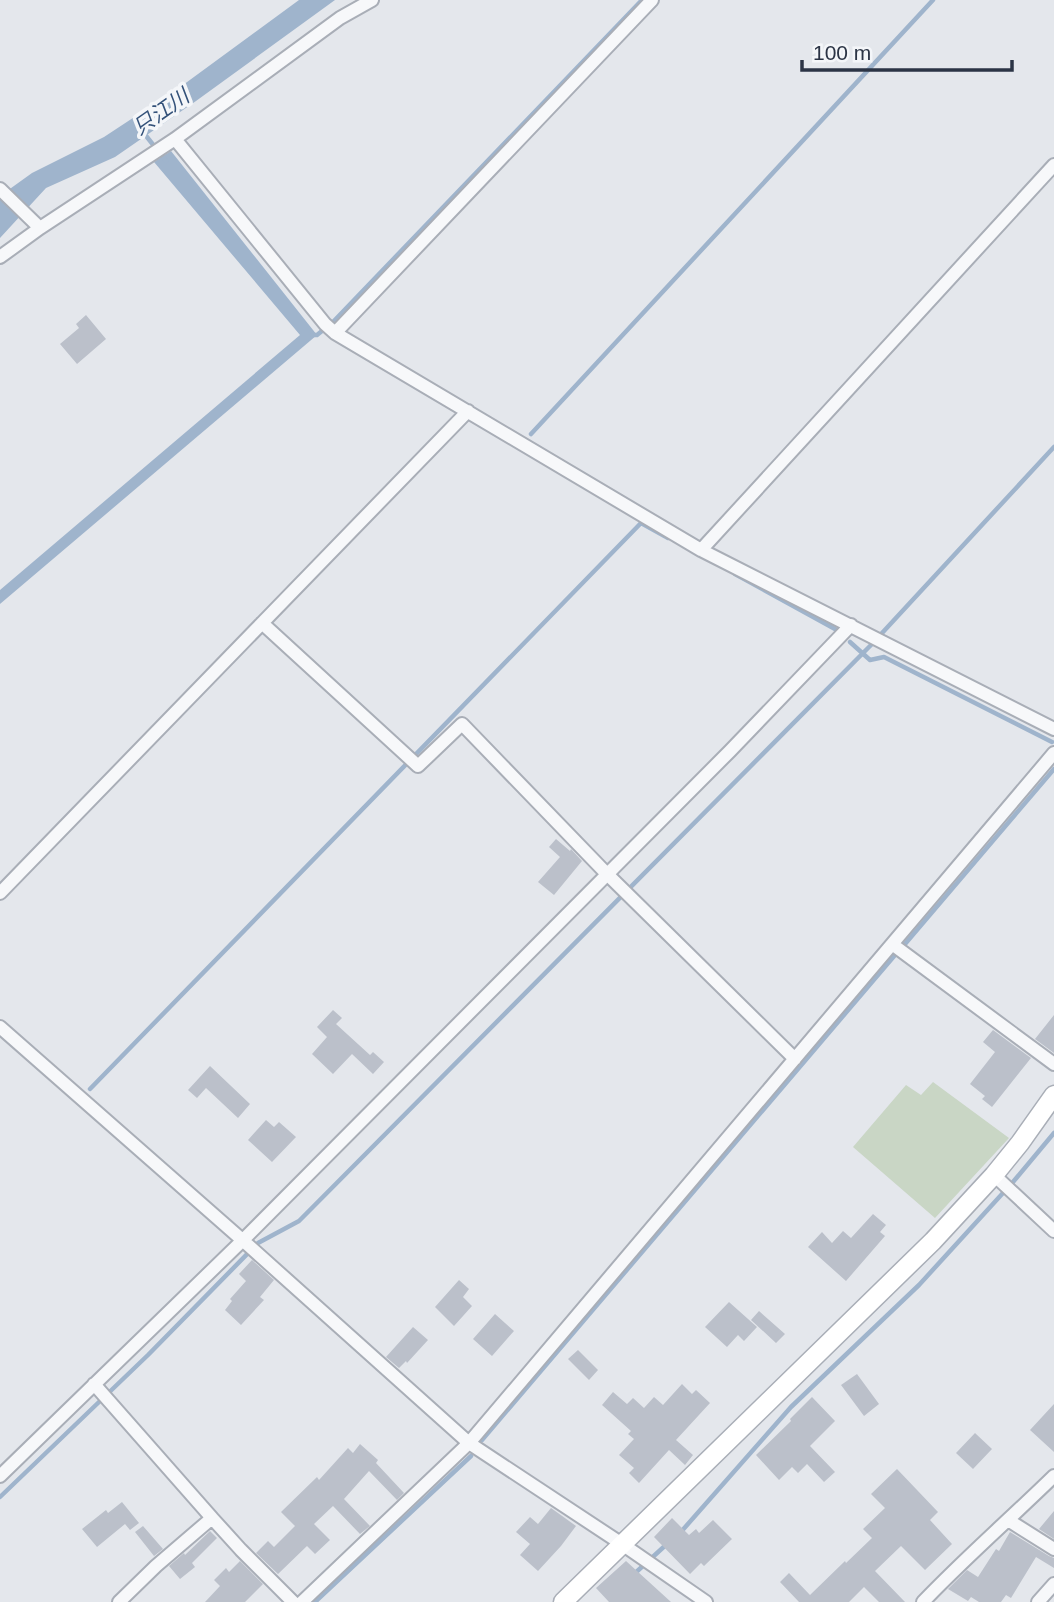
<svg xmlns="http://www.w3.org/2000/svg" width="1054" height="1602" font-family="Arial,'Noto Sans JP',sans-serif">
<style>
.green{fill:#c9d6c5}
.water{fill:#9fb4cc}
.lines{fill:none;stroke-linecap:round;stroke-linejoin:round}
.stream{stroke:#9fb4cc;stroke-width:4.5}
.building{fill:#bbc0ca}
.street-casing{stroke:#a9aeb7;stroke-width:16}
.secondary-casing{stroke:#a9aeb7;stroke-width:21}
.street{stroke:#f7f8fa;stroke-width:12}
.secondary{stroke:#fff;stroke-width:18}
.labels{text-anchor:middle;stroke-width:7;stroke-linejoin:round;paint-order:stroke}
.water-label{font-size:21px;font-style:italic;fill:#34527a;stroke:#f4f6f9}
</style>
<rect width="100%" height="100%" fill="#e4e7ec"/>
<path class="green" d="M933,1082L1009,1138L935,1218L853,1147L906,1085L921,1095Z"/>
<path class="water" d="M299,0H335L196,101L115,157L46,188L0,238V196L32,173L104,137L183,85Z
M171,151L317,335L0,604V590L300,335L154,162Z"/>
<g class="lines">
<path class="stream" d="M143,132L166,161
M312,335H317L333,322L642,0
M531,434L933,0
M735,574L835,629
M850,642L870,660L884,657L1052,742
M905,944L1054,769
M90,1089L641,523L668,538
M482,1440L895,955
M0,1497L148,1355L258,1243L299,1221L871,645L1054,447
M680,1533L791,1407L919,1285L1013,1182L1054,1133
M633,1575L668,1543
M315,1602L471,1456"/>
</g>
<path class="building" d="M86,315L106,339L77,364L60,344L79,328L76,324Z
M556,839L570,851L571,849L582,861L554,895L538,882L560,857L549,847Z
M333,1010L342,1018L336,1024L370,1055L373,1052L384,1062L373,1074L352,1054L333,1074L312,1054L327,1037L317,1027Z
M1054,1015V1053L1035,1039Z
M993,1030L1031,1058L992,1107L982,1099L985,1096L970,1084L995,1052L983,1042Z
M210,1066L250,1104L238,1118L206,1088L197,1098L188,1090Z
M266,1120L274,1127L279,1122L296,1137L272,1162L248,1140Z
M873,1214L886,1225L880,1232L885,1236L846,1281L808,1247L822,1232L832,1243L843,1231L851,1238Z
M252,1260L274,1280L260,1297L264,1300L241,1325L225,1310L232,1301L230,1299L246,1281L239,1274Z
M459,1280L469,1289L463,1297L472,1306L454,1326L435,1307Z
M729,1302L757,1327L744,1341L738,1335L727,1347L705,1327Z
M759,1311L785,1334L776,1343L751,1320Z
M495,1314L514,1331L492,1356L473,1339Z
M413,1327L428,1340L407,1363L406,1361L399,1368L386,1357Z
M578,1350L598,1370L589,1380L568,1359Z
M857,1374L879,1404L864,1416L841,1385Z
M682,1384L692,1394L696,1390L710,1403L676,1440L693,1455L685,1465L669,1450L639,1483L629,1473L634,1468L619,1455L634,1439L628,1434L631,1431L602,1405L613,1392L627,1404L633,1398L644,1408L654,1397L663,1405Z
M812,1397L835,1421L810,1446L835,1472L824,1482L807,1464L798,1473L792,1467L779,1480L756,1455L791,1421L790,1419Z
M1054,1404V1452L1030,1430Z
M975,1433L992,1449L973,1469L956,1453Z
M360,1444L378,1460L376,1463L404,1493L397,1500L369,1471L344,1499L370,1526L360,1534L333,1506L314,1524L330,1540L315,1554L307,1546L278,1574L256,1553L268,1541L274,1547L295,1526L281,1512L317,1477L319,1480L348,1448L353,1453Z
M897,1469L938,1512L930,1520L952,1544L925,1570L901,1546L875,1571L905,1602H879L864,1587L849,1602H799L780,1582L789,1573L810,1595L845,1561L846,1563L872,1538L863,1529L885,1508L871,1494Z
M122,1502L139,1523L130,1530L125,1524L97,1547L82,1529L106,1510L108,1513Z
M551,1508L576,1526L561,1546L538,1571L520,1555L530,1544L516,1532L530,1517L538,1524Z
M1054,1511V1539L1039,1529Z
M672,1518L689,1535L696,1529L699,1533L713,1520L732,1539L704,1566L701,1563L690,1574L654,1537Z
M143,1526L163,1549L154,1556L135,1532Z
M210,1531L217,1538L192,1563L195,1567L180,1579L169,1566L184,1553L185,1555Z
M1010,1532L1049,1556L1054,1558V1568L1036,1557L1011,1598L1006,1595L1001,1602H979L971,1597L968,1601L948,1589L967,1570L978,1577L996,1549L999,1551Z
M240,1561L263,1584L245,1602H205L220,1586L214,1580L226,1568L229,1572Z
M626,1561L671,1602H609L596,1588Z"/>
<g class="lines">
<defs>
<path id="street" d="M175,139L325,324L335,333L701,550L1054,729
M0,189L40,228L175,139L340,18L372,0
M0,257L40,228
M335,333L652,0
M701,550L1054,165
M262,623L418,766L462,724L606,873L795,1059
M0,893L468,411
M892,944L1054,1064
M0,1027L248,1245L469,1443L622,1544L706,1602
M994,1175L1054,1231
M94,1384L212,1518
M0,1476L243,1240L730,751L851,625
M1008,1520L1054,1549
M119,1602L156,1566L212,1518L241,1550L293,1602
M302,1602L469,1443L1054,753
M923,1602C965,1558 1010,1519 1054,1476
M1038,1602L1054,1584"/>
<path id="secondary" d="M563,1602L933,1241L994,1175L1020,1143L1054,1095"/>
</defs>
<use href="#street" class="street-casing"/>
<use href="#secondary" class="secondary-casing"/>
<use href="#street" class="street"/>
<use href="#secondary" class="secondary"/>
</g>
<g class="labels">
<g class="water-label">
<text transform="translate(161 112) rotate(-35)" y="7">只江川</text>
</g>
</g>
<path d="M802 60v10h210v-10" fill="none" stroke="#2b3445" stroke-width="3.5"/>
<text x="813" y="60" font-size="21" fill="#2b3445" stroke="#f4f6f9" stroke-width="5" paint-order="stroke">100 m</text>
</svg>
